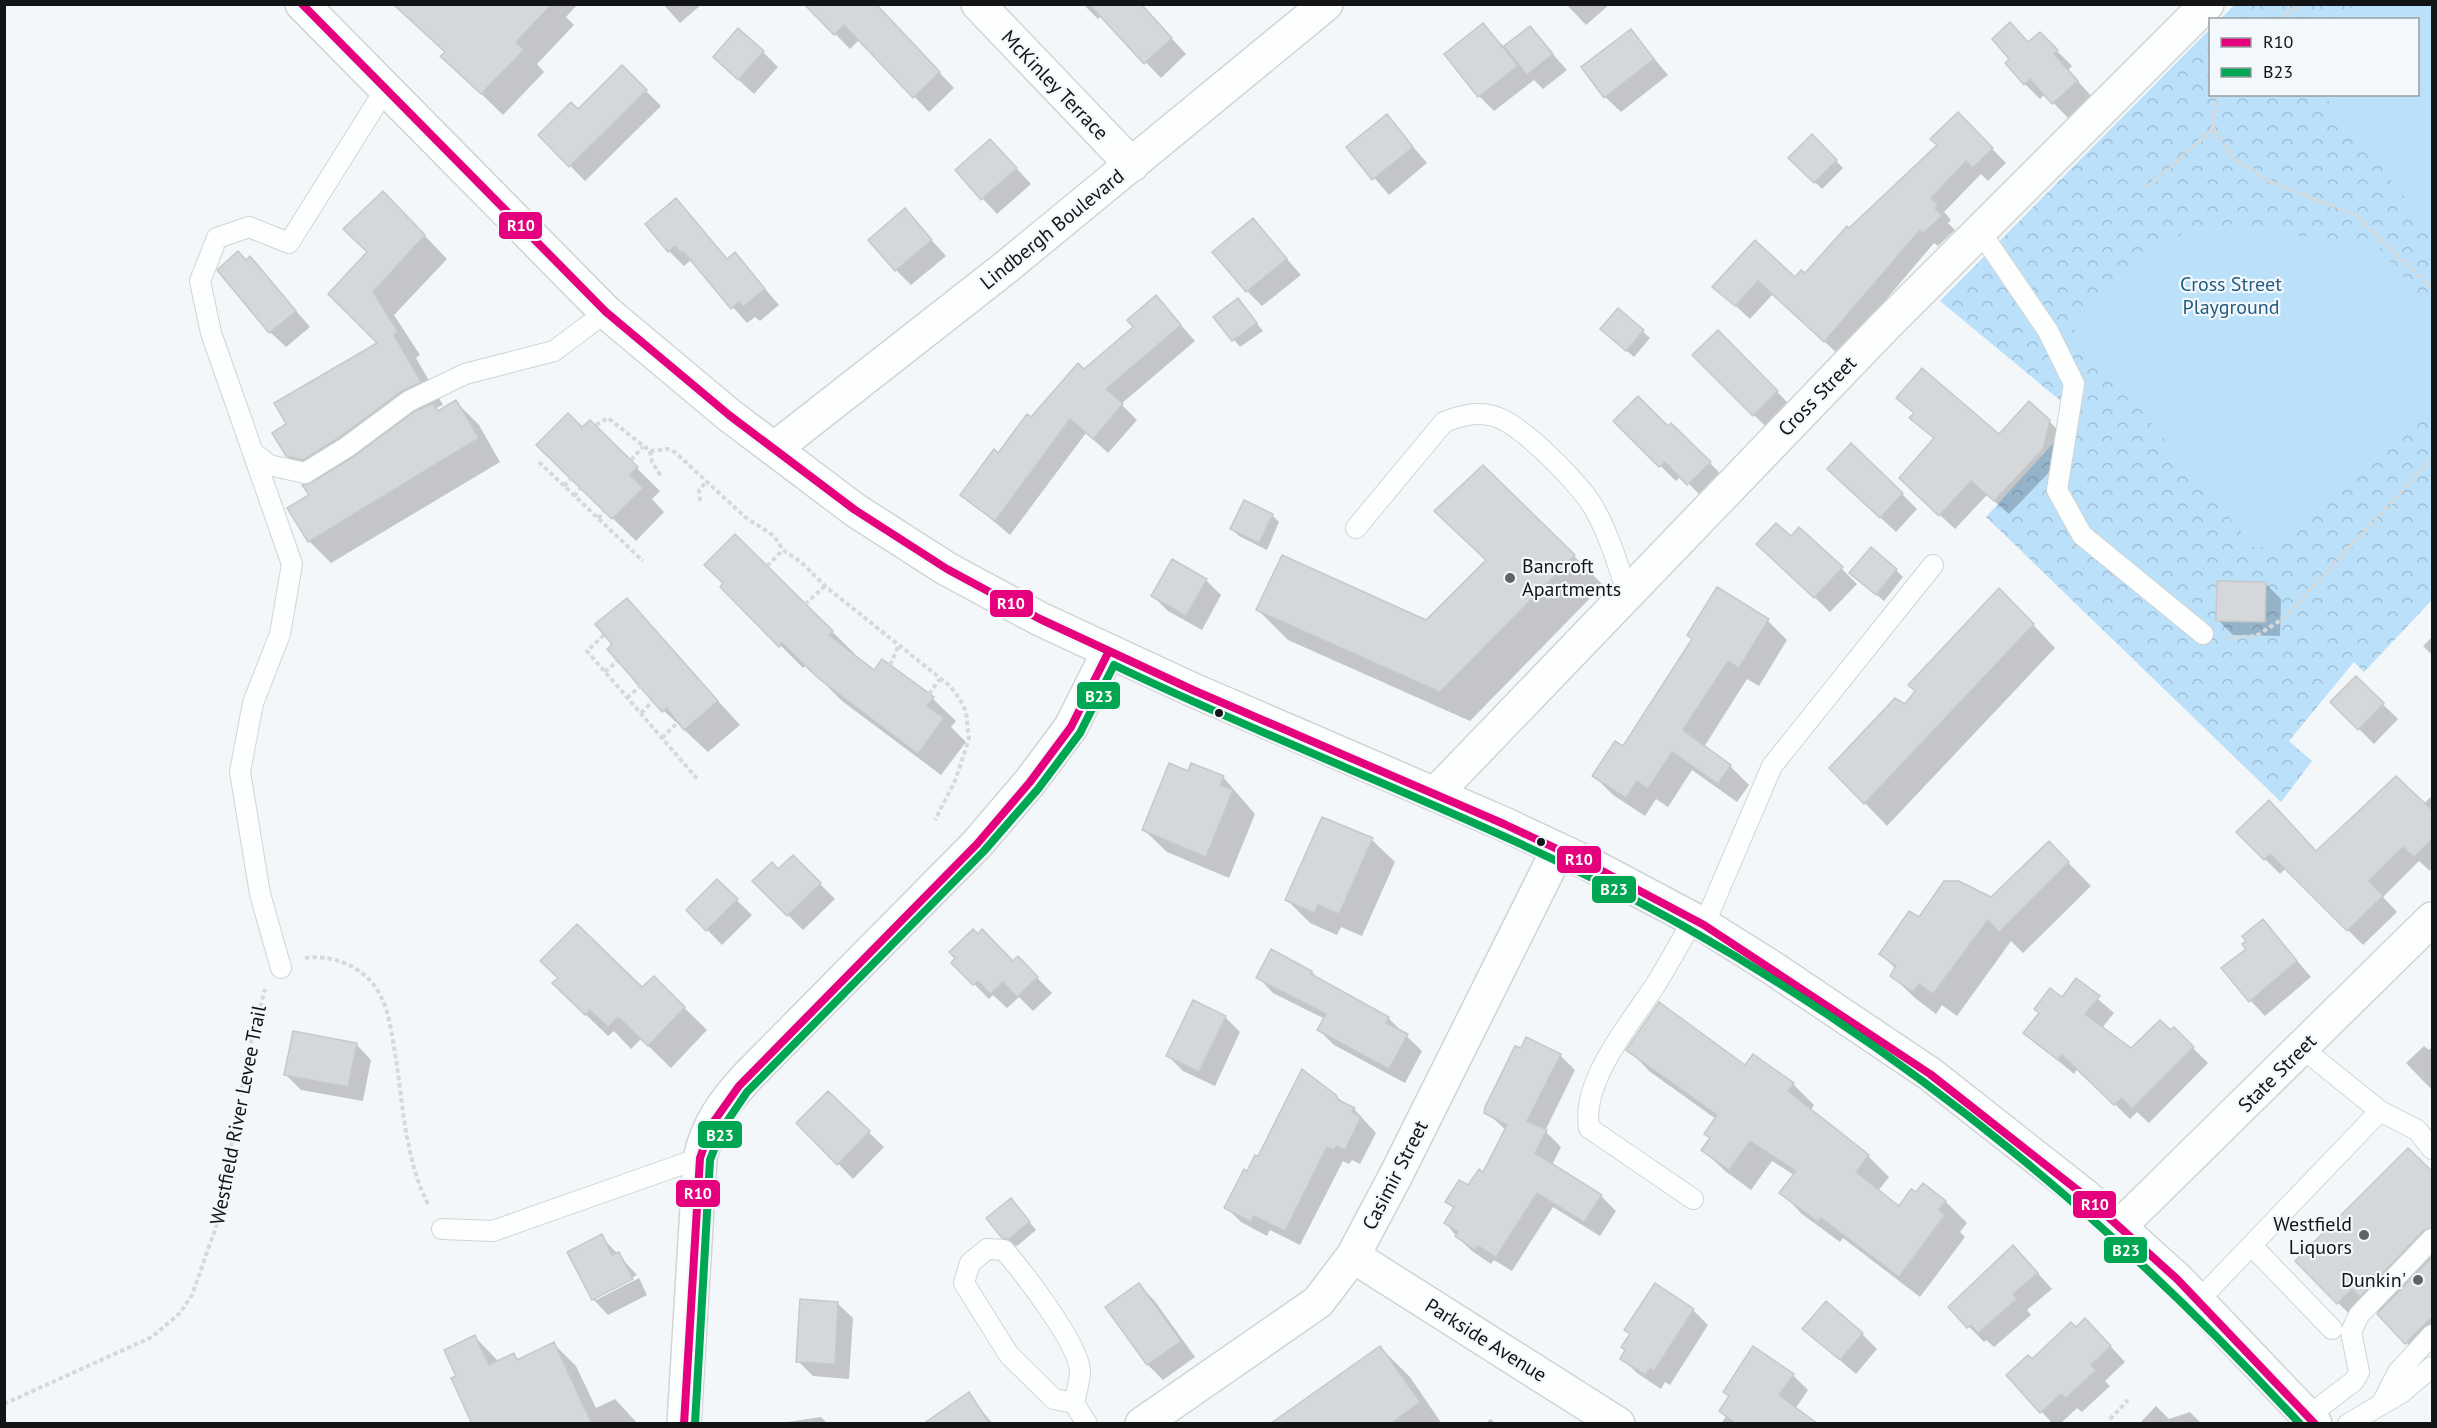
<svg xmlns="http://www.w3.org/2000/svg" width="2437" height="1428" font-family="'PT Sans',sans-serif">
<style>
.park{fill:url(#park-crowns)}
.pitch{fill:#bae0fa}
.shadow{fill:#0003}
.building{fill:#d5d8da;stroke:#c6c8ca;stroke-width:1.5}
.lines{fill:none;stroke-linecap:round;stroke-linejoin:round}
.lane-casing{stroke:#d1d4d5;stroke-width:22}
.street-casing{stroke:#d1d4d5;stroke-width:36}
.secondary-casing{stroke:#d1d4d5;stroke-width:36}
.primary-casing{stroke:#d1d4d5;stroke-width:36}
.path{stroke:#d7d8d8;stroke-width:4;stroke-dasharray:4.5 3;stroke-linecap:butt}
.lane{stroke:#fdfefe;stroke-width:20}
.street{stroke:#fdfefe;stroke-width:33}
.secondary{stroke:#fdfefe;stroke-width:33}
.primary{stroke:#fdfefe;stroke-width:33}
.bus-1-casing{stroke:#f2f8fc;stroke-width:12}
.bus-2-casing{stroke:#f2f8fc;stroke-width:12}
.bus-1{stroke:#e5007d;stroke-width:8}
.bus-2{stroke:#00a651;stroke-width:8}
.poi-dot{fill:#616366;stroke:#f2f8fc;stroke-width:2}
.bus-dot{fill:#121416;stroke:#f2f8fc;stroke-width:2}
.labels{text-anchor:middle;stroke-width:4.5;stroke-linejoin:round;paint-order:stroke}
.street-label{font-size:20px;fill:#121416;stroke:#f2f8fc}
.park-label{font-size:20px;fill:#255c7d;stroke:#f2f8fc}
.poi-label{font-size:20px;fill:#121416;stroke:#f2f8fc;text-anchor:end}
.line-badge{stroke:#f2f8fc;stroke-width:2}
.badge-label{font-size:16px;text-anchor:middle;font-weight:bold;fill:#fff}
</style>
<defs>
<pattern id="park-crowns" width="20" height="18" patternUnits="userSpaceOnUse" patternTransform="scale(1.5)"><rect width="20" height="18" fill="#bae0fa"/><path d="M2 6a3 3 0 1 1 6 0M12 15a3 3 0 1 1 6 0" fill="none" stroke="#9fbfd6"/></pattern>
</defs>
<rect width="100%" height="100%" fill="#f4f7fa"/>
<path class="park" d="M2235,5H2432V600L2364,672L2354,662L2289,741L2312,761L2281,802L1986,517L2056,440L2062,402L1940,301L2210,29V94H2418V20L2220,19Z"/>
<path class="pitch" d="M2360,4L2432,5V232L2324,95L2418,94V20L2328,19Z
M2193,225L2376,244L2432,311V411L2257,551L2069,323Z"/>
<path class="shadow" d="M395,4H578L566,17L574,25L537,64L544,72L503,115L464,77L446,52Z
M663,4H702L680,23Z
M806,4H874L954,88L929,112L860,39L850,49Z
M1083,4H1140L1186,54L1161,78L1101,16L1098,19Z
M1566,4H1610L1586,25Z
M1483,25L1505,48L1529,28L1567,70L1543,89L1534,80L1494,111L1479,96Z
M1631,31L1668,75L1621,112L1605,97Z
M2029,44L2055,49L2072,66L2068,70L2092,97L2068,118L2045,94L2040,99L2025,84Z
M763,52L778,67L754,94L730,72Z
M622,67L661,106L585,181L540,135L578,111Z
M1958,114L2006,163L1988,181L1981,174L1944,212L1951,220L1948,223L1955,230L1938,246L1934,243L1839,355L1773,294L1750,319L1715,287L1755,242L1795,279L1805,276L1939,145Z
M1387,116L1427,163L1389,195L1348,147Z
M1812,136L1843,168L1822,189L1790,158Z
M1005,156L1031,184L997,214L982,198Z
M676,200L728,260L735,254L779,305L760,321L755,317L747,323L691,260L684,266L669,251Z
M905,211L946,256L911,285L896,270Z
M406,216L447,259L394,315L420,355L416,358L443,405L436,408L440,412L456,402L479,425L500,462L331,563L309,541L311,496L318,481L310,479L287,456L288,425L379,343L330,294Z
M1253,220L1301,275L1262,306L1247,291Z
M250,258L310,327L286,347L270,332L246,261Z
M1156,297L1195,341L1121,404L1137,420L1108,453L1086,433L1010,535L962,495L1031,419L1135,327Z
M1238,300L1263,331L1240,347L1215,317Z
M1619,310L1650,338L1634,357L1609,336Z
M1718,332L1792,407L1769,430L1694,355Z
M1898,398L1999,436L2049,421L2064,436L2057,464L2009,514L1987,495L1955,529L1915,492L1935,439L1912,418L1915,414Z
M1615,421L1668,428L1671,425L1725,478L1704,499L1681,476L1676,481Z
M590,422L660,491L652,499L664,512L636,541L538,445L582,429Z
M1844,484L1902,494L1917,509L1896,532Z
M1272,515L1279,522L1267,550L1239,536L1232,529Z
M735,536L855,654L853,656L875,672L882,661L933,699L956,721L951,727L966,742L941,775L842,701L806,665L803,668L722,587L725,584Z
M1791,538L1842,569L1857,584L1830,612L1774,559Z
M1574,556L1603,585L1470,721L1288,640L1258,610L1426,622Z
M1896,570L1903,577L1884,601L1859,580Z
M1206,580L1221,595L1202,630L1168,611L1153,596Z
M2266,584L2281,599L2280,636L2233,635L2218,620Z
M626,600L740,725L708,752L664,711L627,670L614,644Z
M2022,613L2055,648L1887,826L1865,803L1906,706L1917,691Z
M1768,621L1787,640L1759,686L1747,679L1704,747L1730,766L1749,785L1737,802L1692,770L1668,807L1656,799L1645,816L1613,795L1594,776Z
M2432,637V655L2423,646Z
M2356,678L2398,719L2374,744L2332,702Z
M1189,772L1223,777L1255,814L1229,878L1167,852L1144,830Z
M2432,796V868L2430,871L2419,861L2383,897L2397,912L2363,945L2286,868L2280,874L2238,832L2316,852L2423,804Z
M1372,840L1395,862L1362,936L1341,927L1337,935L1310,923L1287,900Z
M2049,843L2091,886L2023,953L2011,941L1957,1016L1942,1005L1936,1014L1915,998L1892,976L1896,969L1881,954L1919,919L1991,899Z
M793,857L835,899L803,930L754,881L778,871Z
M717,881L752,915L722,945L688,910Z
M2263,921L2311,977L2265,1016L2250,1000L2248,949V941Z
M1018,958L1052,993L1033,1011L1019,997L1007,1008L993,995L989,999L953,963H1013Z
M1312,972L1321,981L1388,1018L1422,1051L1405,1083L1334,1045L1319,1030L1325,1019L1273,993L1258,977Z
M654,978L707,1030L671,1068L641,1039L631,1049L614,1031L608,1036L577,1006L642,989Z
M2076,980L2114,1013L2102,1028L2131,1050L2174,1029L2208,1063L2149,1123L2137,1112L2130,1119L2078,1068L2074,1074L2025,1033L2062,999Z
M1225,1017L1240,1032L1215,1086L1183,1071L1168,1056Z
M356,1044L371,1060L363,1101L301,1090L286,1075Z
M2424,1046L2429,1050L2432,1047V1090L2406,1063Z
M1628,1049L1745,1067L1793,1084L1814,1105L1810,1111L1868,1156L1889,1177L1878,1191L1899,1208L1923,1185L1946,1202L1967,1223L1960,1232L1965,1237L1920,1297L1843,1238L1840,1242L1802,1214L1781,1192L1794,1175L1772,1161L1751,1190L1725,1171L1703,1150L1711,1139L1716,1119L1649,1071Z
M1560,1055L1575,1070L1545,1131L1561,1147L1552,1165L1601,1196L1616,1211L1600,1236L1553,1207L1512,1271L1494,1260L1491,1264L1472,1251L1456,1236L1446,1223L1455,1209L1447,1202L1484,1175L1506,1130L1486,1112Z
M828,1093L884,1147L853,1179L798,1123Z
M1335,1096L1354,1109L1376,1133L1360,1164L1352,1160L1349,1164L1343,1161L1300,1245L1270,1230L1267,1236L1241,1222L1226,1207L1248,1173L1259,1158Z
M2432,1174V1346L2421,1358L2376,1311L2361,1326L2297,1261Z
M1018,1208L1036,1230L1017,1246L1011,1245L1003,1237Z
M601,1236L637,1275L596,1296V1300L639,1278L647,1295L608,1315L593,1299Z
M2028,1262L2052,1289L2027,1310L2031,1315L1994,1347L1986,1340L1984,1342L1950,1307Z
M1139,1285L1154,1300L1195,1357L1163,1380L1148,1365L1107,1308Z
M837,1303L853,1318L849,1379L813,1376L798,1361Z
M1693,1310L1708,1325L1670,1385L1665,1382L1661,1389L1637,1373L1622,1358L1631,1335L1625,1330Z
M1804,1329L1862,1334L1877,1349L1856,1374Z
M2076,1329L2100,1335L2125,1362L2105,1381L2110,1386L2082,1412L2077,1408L2060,1424H2053L2008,1375Z
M475,1337L499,1362L514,1355L519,1360L554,1344L576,1366L596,1408L615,1399L638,1424H474L458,1376Z
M1380,1347L1410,1377L1442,1424H1273Z
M1793,1375L1808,1390L1795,1409L1815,1424H1721L1726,1416L1721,1411Z
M968,1394L993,1424H934Z
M2156,1406L2169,1419L2190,1412L2202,1424H2139Z
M821,1417L828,1424H774Z
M1491,1419L1495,1424H1484Z"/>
<path class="building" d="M393,4H552L516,42L524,50L481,94L440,56L445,52Z
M804,4H876L940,72L913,98L844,25L834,35Z
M1089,4H1141L1172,38L1144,64Z
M2010,22L2028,42L2040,32L2058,50L2054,54L2078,81L2052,104L2030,79L2024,85L2005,63L2009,59L1992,39Z
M1483,23L1518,66L1478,97L1444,54Z
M1530,26L1553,54L1527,75L1504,46Z
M738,28L764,51L738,80L713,57Z
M1631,29L1654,59L1604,98L1581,67Z
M622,65L647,90L569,167L538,135L571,102L578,109Z
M1958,112L1993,148L1973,168L1966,161L1931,198L1938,205L1935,208L1942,216L1923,233L1920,230L1824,342L1758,281L1735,306L1712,287L1755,240L1795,277L1801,270L1805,273L1847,226L1849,228L1937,145L1930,139Z
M1387,114L1413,147L1372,180L1346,147Z
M1812,134L1837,160L1814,183L1788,158Z
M990,139L1017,168L981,200L955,170Z
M383,191L425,235L373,292L398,332L394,335L421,382L402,391L340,437L303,460L286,456L272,433L286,424L274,403L377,343L328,294L367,252L343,229Z
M676,198L727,259L735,252L765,289L743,307L739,302L731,309L683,251L681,253L675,246L668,252L645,224Z
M905,208L932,240L895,271L868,240Z
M1253,218L1287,259L1246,292L1212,252Z
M238,251L246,260L250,256L296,311L269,333L217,270Z
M1156,295L1181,325L1106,389L1123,404L1093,439L1070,419L995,521L960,495L994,449L998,453L1027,414L1031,417L1078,363L1084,369L1133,327L1127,320Z
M1238,298L1257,323L1232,341L1213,317Z
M1618,308L1644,330L1626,351L1600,329Z
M1718,330L1778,391L1753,416L1692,355Z
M1922,368L1999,434L2029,401L2050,420L2043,449L1994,501L1971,481L1939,516L1899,478L1934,438L1909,418L1914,413L1896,398Z
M1638,396L1668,426L1671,423L1711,462L1687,485L1665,462L1659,467L1613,421Z
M456,400L479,438L308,542L287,508L309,495L302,485L311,483L353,457L415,411L433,403L438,411Z
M568,413L582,427L590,420L638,467L630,475L643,488L612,519L536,445Z
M1851,443L1903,493L1880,518L1827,469Z
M1483,465L1575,555L1440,692L1256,610L1282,555L1426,620L1486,560L1434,511Z
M1244,500L1273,514L1259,543L1230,529Z
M1776,523L1791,536L1799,527L1843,567L1814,598L1756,544Z
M735,534L833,631L829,635L874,670L882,659L934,697L927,706L944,718L918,754L818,678L782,643L779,647L720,587L723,583L704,565Z
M1871,547L1897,569L1876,595L1849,573Z
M1172,559L1207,579L1186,616L1151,596Z
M2217,581L2266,582L2265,622L2216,621Z
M1717,587L1769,619L1739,668L1728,661L1683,730L1731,765L1718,784L1672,752L1648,789L1637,781L1626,798L1592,776L1615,741L1623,746L1692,639L1687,635Z
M1999,588L2034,624L1864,804L1829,768L1895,698L1905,704L1915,691L1908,685Z
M627,598L718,701L684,730L667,708L662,712L607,649L612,644L595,624Z
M2356,676L2384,703L2358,730L2330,702Z
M1169,763L1188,771L1191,763L1224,776L1220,785L1233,790L1206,857L1142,830Z
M2396,776L2433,811V838L2414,857L2403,847L2369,881L2383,896L2347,931L2270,854L2264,860L2236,832L2269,800L2316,851Z
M1322,817L1373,838L1339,914L1318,905L1314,913L1285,900Z
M2049,841L2069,862L1999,932L1988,920L1933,994L1919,984L1913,992L1890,976L1896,966L1879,954L1909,911L1919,917L1944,881H1959L1991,897Z
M793,855L821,883L787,916L752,881L772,862L778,869Z
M717,879L738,899L706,931L686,910Z
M2263,919L2297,961L2249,1002L2221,968L2246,949L2242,944L2246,941L2242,936Z
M577,924L642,987L654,976L685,1007L648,1046L618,1017L608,1027L590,1010L585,1015L552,983L558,978L540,961Z
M973,929L978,934L982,929L1013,961L1018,956L1038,977L1017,997L1003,982L990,994L978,981L973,985L951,963L955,958L949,952Z
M1271,949L1312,971L1311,974L1389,1017L1386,1023L1408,1034L1389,1069L1317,1030L1326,1014L1256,978Z
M2076,978L2100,996L2085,1014L2131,1048L2160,1020L2171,1030L2174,1027L2194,1047L2132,1109L2122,1098L2114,1105L2062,1055L2058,1060L2023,1033L2039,1013L2034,1009L2050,988L2062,997Z
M1193,1000L1226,1016L1199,1072L1166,1056Z
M1659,1002L1745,1065L1753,1054L1794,1083L1788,1091L1869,1155L1856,1172L1899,1206L1911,1189L1916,1192L1923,1183L1946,1201L1939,1210L1945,1215L1899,1277L1821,1218L1818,1222L1779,1193L1796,1171L1750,1141L1729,1170L1701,1150L1710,1138L1704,1134L1717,1115L1626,1050Z
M293,1031L357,1043L348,1087L284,1075Z
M1526,1037L1561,1054L1527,1121L1547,1130L1535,1153L1602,1195L1584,1222L1537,1193L1496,1257L1478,1246L1475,1250L1455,1236L1458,1232L1444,1223L1454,1207L1445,1202L1459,1180L1468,1185L1479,1169L1483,1172L1507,1125L1484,1113L1485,1107L1515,1046L1521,1048Z
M1302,1069L1336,1095L1338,1100L1355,1108L1352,1112L1361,1117L1345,1150L1336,1146L1334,1150L1327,1147L1285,1231L1254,1216L1251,1222L1224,1208L1244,1169L1247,1171L1255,1155L1258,1156Z
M828,1091L870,1131L837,1165L796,1123Z
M2408,1148L2433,1172V1227L2423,1231L2360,1297L2352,1289L2337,1304L2295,1261Z
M1011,1198L1030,1222L1009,1239L1002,1238L986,1218Z
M602,1234L612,1255L619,1252L633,1279L592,1300L567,1252Z
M2013,1245L2038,1273L2013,1294L2017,1299L1978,1333L1971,1325L1967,1328L1948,1307Z
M2433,1256V1316L2405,1344L2377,1314Z
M1139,1283L1181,1341L1147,1365L1105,1307Z
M1655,1283L1694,1309L1654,1371L1650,1368L1645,1375L1620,1359L1625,1350L1621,1347L1630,1334L1624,1330Z
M800,1299L838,1302L835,1364L796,1362Z
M1826,1301L1863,1333L1840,1360L1802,1329Z
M2085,1318L2111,1346L2091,1365L2096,1370L2066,1398L2061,1394L2040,1413L2006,1375L2028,1355L2032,1359L2071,1322L2076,1327Z
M475,1335L489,1365L514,1353L517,1360L554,1342L592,1424H472L451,1378L456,1376L444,1350Z
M1380,1346L1420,1402L1390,1424H1270Z
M1753,1346L1794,1374L1779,1395L1818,1424H1737L1719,1411L1729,1396L1723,1392Z
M969,1392L990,1424H923Z"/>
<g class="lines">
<defs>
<path id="lane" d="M1980,231L2048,331L2074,384L2057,490L2082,535L2203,634
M253,452L269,465L305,473L347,447L409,401L465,374L554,351L606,312
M1356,528L1444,422C1460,416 1476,411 1493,416C1520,422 1580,484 1594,508C1609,535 1618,564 1627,593
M1704,925L1772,766L1933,565
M281,968L260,894L240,772L253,703L280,634L292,564L211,333L200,281L217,238L249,227L289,243L386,88
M2302,1048L2380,1111L2417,1130L2432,1149
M1693,1199L1589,1128C1581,1080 1631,1023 1656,984C1669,963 1681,941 1693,920
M442,1229L493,1231L700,1158
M2252,1246L2332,1329
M2198,1301L2380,1111
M1074,1403L1054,1399L1009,1355L964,1283L970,1263L987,1249L1004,1250C1023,1272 1079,1344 1080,1371C1080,1381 1076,1393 1074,1403L1087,1424
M2381,1405L2398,1372L2432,1335
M2308,1416L2354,1381L2359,1372L2351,1332L2359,1315L2432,1239
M2348,1424L2401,1393L2432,1367"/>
<path id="street" d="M978,4L1132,165
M774,449L1005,268L1326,4
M1435,794L1884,327L2207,4
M2120,1226L2432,919
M1353,1256L1618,1424
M1142,1424L1318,1302L1353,1256L1396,1175L1558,850"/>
<path id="secondary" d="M684,1424L700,1158C708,1124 724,1102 748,1076L977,844L1030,782L1071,727L1109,651"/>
<path id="primary" d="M302,4L606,312L729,415L855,510L947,569L1040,619L1193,690L1504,824L1589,864L1704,925L1771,967L1930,1074L2085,1196L2177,1279L2315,1424"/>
</defs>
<use href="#lane" class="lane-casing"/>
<use href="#street" class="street-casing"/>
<use href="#secondary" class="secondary-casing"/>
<use href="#primary" class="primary-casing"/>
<path class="path" d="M2280,20L2300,4
M2216,94L2213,129L2234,159L2271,182L2357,216L2432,288
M2147,187L2213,129
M596,425L608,418L650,451L668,449L676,453L745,517L774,536L783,550L801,562L825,586L950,686L959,698L966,711L969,739L955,781L935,820
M650,451L652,462L661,476
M631,460L643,447
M539,462L643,561
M564,486L571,479
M574,496L580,489
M700,501L699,490L707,481
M598,518L604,512
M767,566L783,550
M805,604L825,586
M604,635L587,651L699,781
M2227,638L2256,636L2284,618L2432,458
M890,665L898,647
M605,672L617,661
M929,694L940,679
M627,698L645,682
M641,713L653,701
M662,738L678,722
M305,958C333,954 365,967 379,993C390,1012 392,1037 396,1059C403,1107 406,1163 429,1206
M4,1404L152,1337L180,1313L192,1295L216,1227L250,1046L265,989
M2110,1419L2128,1400"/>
<use href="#lane" class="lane"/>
<use href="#street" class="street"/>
<use href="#secondary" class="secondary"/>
<use href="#primary" class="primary"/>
<defs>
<path id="bus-1" d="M302,4L606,312L729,415L855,510L947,569L1040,619L1193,690L1504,824L1589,864L1704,925L1930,1074L2085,1196L2177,1279L2315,1424
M684,1424L700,1158L712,1124L739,1086L977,844L1030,782L1071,727L1109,651"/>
<path id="bus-2" d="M695,1424L710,1160L722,1129L747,1092L984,851L1038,789L1080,733L1114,665C1303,756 1502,824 1685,927C1921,1060 2117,1226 2300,1424"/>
</defs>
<use href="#bus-1" class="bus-1-casing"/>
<use href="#bus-2" class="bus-2-casing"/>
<use href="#bus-1" class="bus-1"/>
<use href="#bus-2" class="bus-2"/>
</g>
<g class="poi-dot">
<circle cx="1510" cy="578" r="6"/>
<circle cx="2364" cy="1235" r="6"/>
<circle cx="2418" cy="1280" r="6"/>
</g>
<g class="bus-dot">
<circle cx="1219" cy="713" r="5"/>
<circle cx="1541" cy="842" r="5"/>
</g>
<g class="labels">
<g class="street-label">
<text transform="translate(1055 85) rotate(46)" y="7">McKinley Terrace</text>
<text transform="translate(1052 229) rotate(-39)" y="7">Lindbergh Boulevard</text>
<text transform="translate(1817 396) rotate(-46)" y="7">Cross Street</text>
<text transform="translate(2277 1073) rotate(-45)" y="7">State Street</text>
<text transform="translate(238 1115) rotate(-79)" y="7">Westfield River Levee Trail</text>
<text transform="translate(1395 1175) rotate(-63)" y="7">Casimir Street</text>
<text transform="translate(1486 1340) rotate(32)" y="7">Parkside Avenue</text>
</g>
<g class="park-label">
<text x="2231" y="291">Cross Street<tspan x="2231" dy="23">Playground</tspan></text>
</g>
<g class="poi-label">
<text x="1522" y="573" text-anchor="start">Bancroft<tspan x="1522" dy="23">Apartments</tspan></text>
<text x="2352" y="1231">Westfield<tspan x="2352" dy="23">Liquors</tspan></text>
<text x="2406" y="1287">Dunkin'</text>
</g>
</g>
<g class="line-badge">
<rect x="498" y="211" width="45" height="29" rx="6" fill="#e5007d"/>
<rect x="989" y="589" width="45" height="29" rx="6" fill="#e5007d"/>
<rect x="1076" y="681" width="45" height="29" rx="6" fill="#00a651"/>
<rect x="1556" y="845" width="46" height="29" rx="6" fill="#e5007d"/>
<rect x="1591" y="875" width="46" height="29" rx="6" fill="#00a651"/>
<rect x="697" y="1120" width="46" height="29" rx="6" fill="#00a651"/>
<rect x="675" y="1179" width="46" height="29" rx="6" fill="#e5007d"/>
<rect x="2072" y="1190" width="45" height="29" rx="6" fill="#e5007d"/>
<rect x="2103" y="1236" width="45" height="28" rx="6" fill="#00a651"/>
</g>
<g class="badge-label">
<text x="521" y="231">R10</text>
<text x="1011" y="609">R10</text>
<text x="1099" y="702">B23</text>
<text x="1579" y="865">R10</text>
<text x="1614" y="895">B23</text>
<text x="720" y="1141">B23</text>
<text x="698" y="1199">R10</text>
<text x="2095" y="1210">R10</text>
<text x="2126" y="1256">B23</text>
</g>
<rect width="2437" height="1428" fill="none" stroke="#121416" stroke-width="12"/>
<rect x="2209" y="18" width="210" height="78" fill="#f2f8fc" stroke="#989da0" stroke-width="1.5"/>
<rect x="2221" y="38" width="30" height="9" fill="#e5007d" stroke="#989da0" stroke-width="1.5"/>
<text x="2263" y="48" font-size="18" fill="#121416">R10</text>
<rect x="2221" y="68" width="30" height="9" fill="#00a651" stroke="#989da0" stroke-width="1.5"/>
<text x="2263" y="78" font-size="18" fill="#121416">B23</text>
</svg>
